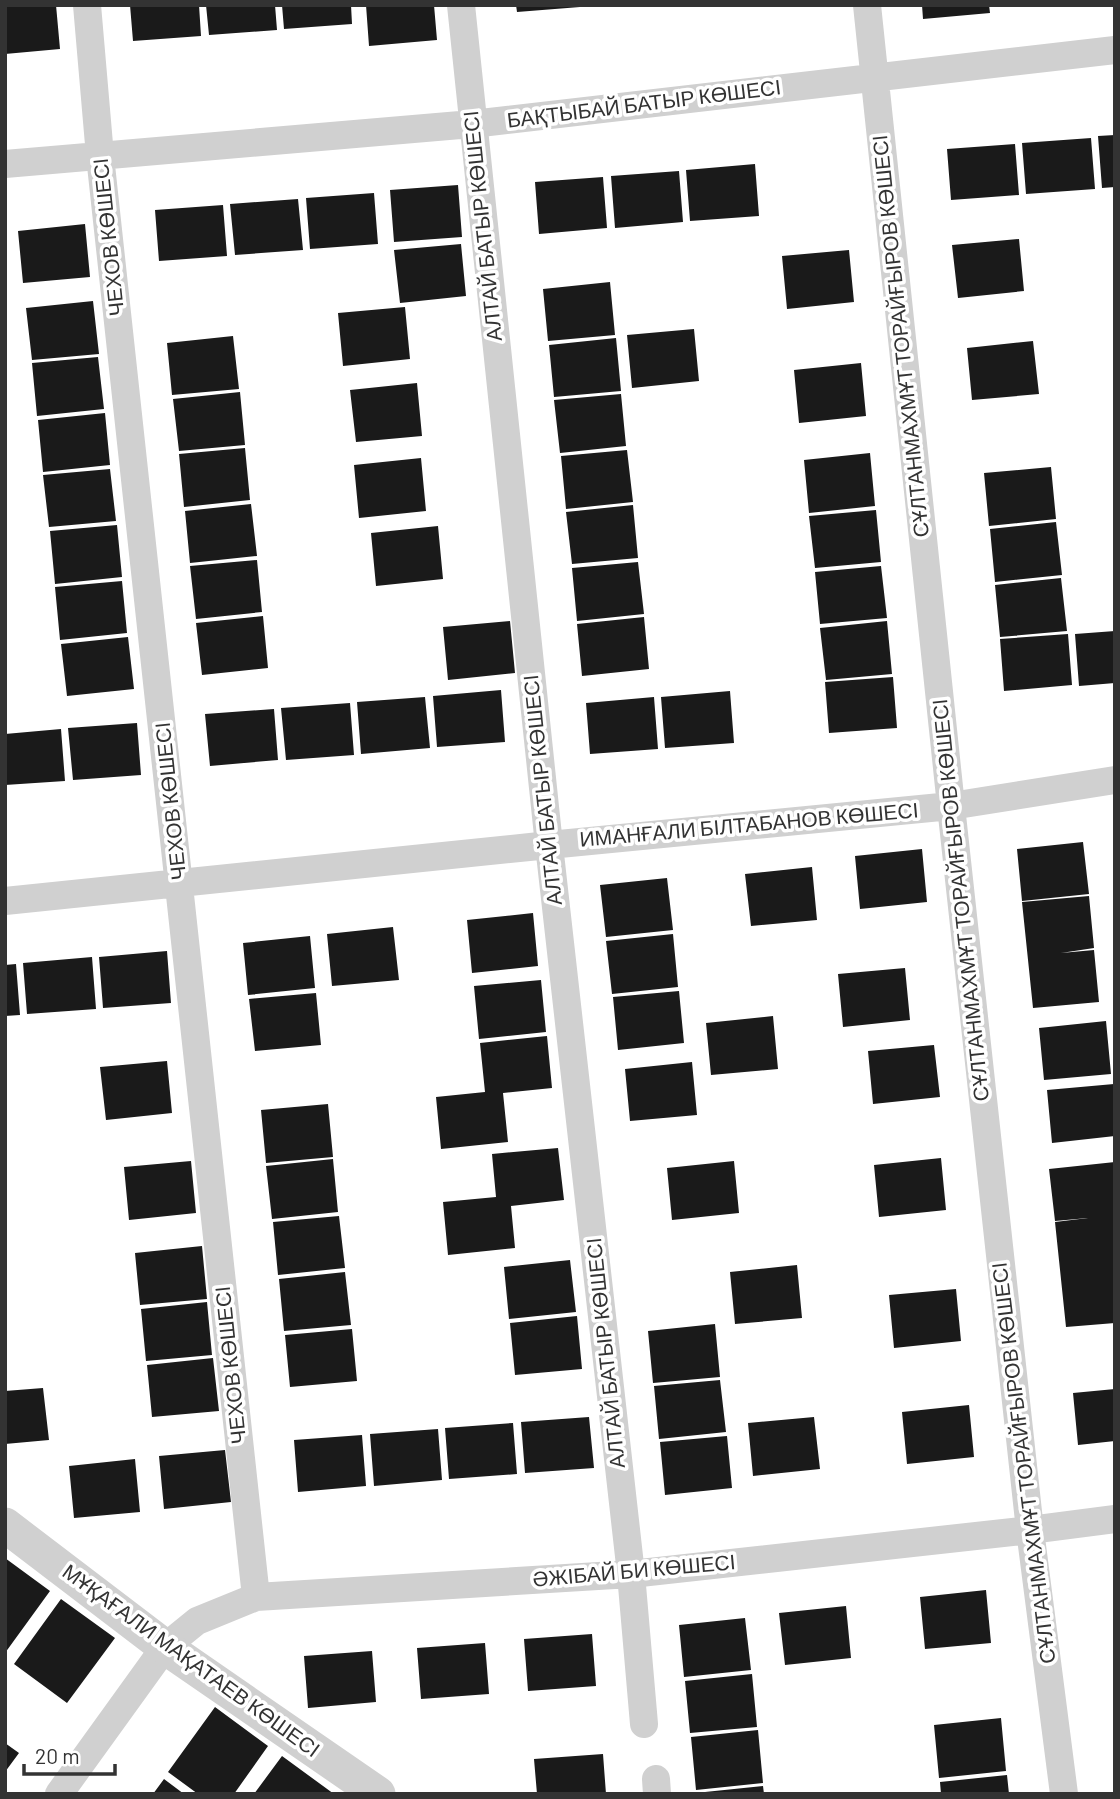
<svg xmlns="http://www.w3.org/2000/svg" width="1120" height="1799" font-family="Barlow,sans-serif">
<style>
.building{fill:#1a1a1a}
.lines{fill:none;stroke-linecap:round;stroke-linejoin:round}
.minor{stroke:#d0d0d0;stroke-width:28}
.tertiary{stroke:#d0d0d0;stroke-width:35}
.labels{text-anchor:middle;stroke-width:7;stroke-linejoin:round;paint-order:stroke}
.street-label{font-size:21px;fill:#333;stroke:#fff}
</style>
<rect width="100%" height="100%" fill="#fff"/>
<path class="building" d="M5,5H56L60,49L5,54Z
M130,5H199L201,36L133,41Z
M206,5H275L277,30L209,35Z
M282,5H351L352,24L284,29Z
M366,5H434L437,40L369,46Z
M516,5H580V7L517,12Z
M922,5H989L990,13L923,19Z
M1115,135V187L1102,188L1098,136Z
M1091,138L1095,189L1026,194L1022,143Z
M1015,144L1019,195L951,200L947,149Z
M755,164L759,216L690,221L686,170Z
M679,171L683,222L615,228L611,176Z
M603,177L607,228L539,234L535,182Z
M458,185L462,237L394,242L390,190Z
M374,193L378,244L310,249L306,198Z
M298,199L303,250L235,255L230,204Z
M223,205L227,256L159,261L155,210Z
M85,224L90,277L23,283L18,231Z
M1019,239L1024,291L958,298L952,245Z
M461,244L466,296L400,303L394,250Z
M849,250L854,302L787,309L782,256Z
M610,282L615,335L548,341L543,289Z
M93,301L99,354L32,360L26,308Z
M405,307L410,359L343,366L338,313Z
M694,329L699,381L632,388L627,335Z
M233,336L239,389L172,395L167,343Z
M616,338L621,391L554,397L549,345Z
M1033,341L1039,394L972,400L967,348Z
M98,357L104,409L37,416L32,363Z
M861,363L866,416L799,423L794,370Z
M417,383L422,436L356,442L350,390Z
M240,392L245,445L179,451L173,399Z
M621,394L626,446L560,453L554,400Z
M105,413L110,465L43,472L38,420Z
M245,448L250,500L184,507L179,454Z
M627,450L633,502L566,509L561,456Z
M870,453L875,506L809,513L804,460Z
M421,458L426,511L359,518L354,465Z
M1051,467L1056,519L989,526L984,473Z
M110,469L116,521L49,527L43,475Z
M251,504L257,556L190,563L185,511Z
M633,505L638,558L572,564L566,512Z
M876,510L881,562L815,568L809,516Z
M1056,522L1062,575L995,582L990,529Z
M117,525L122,577L55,584L50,531Z
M438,526L443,579L376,586L371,533Z
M257,560L262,612L196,619L190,566Z
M638,562L644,614L577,621L572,568Z
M881,566L887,618L820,624L815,572Z
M1061,578L1067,631L1000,637L995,585Z
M122,581L127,633L60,640L55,587Z
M263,616L268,668L202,675L196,623Z
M644,617L649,669L582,676L577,624Z
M510,621L515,673L448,680L443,627Z
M887,621L892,674L826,680L820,628Z
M1115,631V683L1079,686L1075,634Z
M1068,634L1072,685L1004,691L1000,639Z
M128,637L134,689L67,696L61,644Z
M893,677L897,728L829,733L825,682Z
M501,690L505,742L437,747L433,696Z
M730,691L734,743L665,748L661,697Z
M425,697L430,748L361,754L357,702Z
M654,697L658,749L590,754L586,703Z
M350,703L354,755L286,760L281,708Z
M274,709L278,760L210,766L205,714Z
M137,723L141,775L73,780L68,728Z
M61,729L65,781L5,785V734Z
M1083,842L1089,894L1022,901L1017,849Z
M922,849L927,902L860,909L855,856Z
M812,867L817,920L751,926L745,874Z
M667,878L673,930L606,937L600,885Z
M1089,896L1094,948L1061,953L1094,950L1099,1002L1033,1008L1022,902Z
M533,913L538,966L472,973L467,920Z
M393,927L399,980L332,986L327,934Z
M673,934L678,987L612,994L606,941Z
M310,936L315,988L248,995L243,943Z
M167,951L171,1003L103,1008L99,957Z
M92,957L96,1009L27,1014L23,963Z
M16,964L20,1015L5,1016V965Z
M905,968L910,1020L843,1027L838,974Z
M541,980L546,1032L479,1039L474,986Z
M679,991L684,1043L618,1050L613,997Z
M316,993L321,1045L255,1051L249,999Z
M773,1016L778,1069L711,1075L706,1023Z
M1106,1021L1111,1074L1044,1080L1039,1028Z
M547,1036L552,1088L503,1093L508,1142L441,1149L436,1097L485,1092L480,1043Z
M934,1045L940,1097L873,1104L868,1051Z
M167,1061L172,1113L106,1120L100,1067Z
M692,1062L697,1115L630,1121L625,1069Z
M1114,1084L1115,1136L1052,1143L1047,1090Z
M328,1104L333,1157L266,1163L261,1110Z
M558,1148L564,1200L511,1206L515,1248L448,1255L443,1202L496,1197L492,1154Z
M941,1158L946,1210L879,1217L874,1165Z
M333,1159L338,1212L272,1219L266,1166Z
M191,1161L196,1213L129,1220L124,1167Z
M734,1161L739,1213L672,1220L667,1168Z
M1115,1162V1323L1066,1327L1055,1222L1088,1218L1055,1221L1049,1169Z
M339,1216L345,1268L278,1275L273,1222Z
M202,1246L207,1299L140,1305L135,1253Z
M570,1260L576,1312L509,1319L504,1267Z
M797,1265L802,1318L735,1324L730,1272Z
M345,1272L351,1325L284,1331L279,1279Z
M956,1289L961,1341L894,1348L889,1295Z
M207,1302L212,1355L146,1361L141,1309Z
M577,1316L582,1369L515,1375L510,1323Z
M715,1324L720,1377L653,1383L648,1331Z
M352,1329L357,1381L290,1387L285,1335Z
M213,1358L219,1411L152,1417L147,1365Z
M720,1380L726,1432L659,1439L654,1386Z
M43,1388L49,1440L5,1444V1391Z
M1115,1389V1441L1078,1445L1073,1393Z
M969,1405L974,1457L907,1464L902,1412Z
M589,1417L594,1468L525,1473L521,1422Z
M814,1417L820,1469L753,1476L748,1423Z
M513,1423L517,1474L449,1479L445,1428Z
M438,1429L442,1480L374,1486L370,1434Z
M362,1435L366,1486L298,1492L294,1440Z
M727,1436L732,1488L665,1495L660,1442Z
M225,1450L231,1502L164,1509L159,1456Z
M135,1459L140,1512L74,1518L69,1466Z
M5,1558L50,1591L5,1653Z
M986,1590L991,1643L925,1649L920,1597Z
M61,1599L115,1638L67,1703L14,1664Z
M846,1606L851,1658L785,1665L779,1613Z
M745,1618L751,1670L684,1677L679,1625Z
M592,1634L596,1686L528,1691L524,1639Z
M485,1643L489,1694L421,1699L417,1648Z
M372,1651L376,1702L308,1708L304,1656Z
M752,1674L757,1727L690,1733L685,1681Z
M215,1707L268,1746L234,1794H198L168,1772Z
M1001,1718L1006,1771L939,1778L934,1725Z
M758,1730L763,1783L696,1790L691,1737Z
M5,1743L19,1753L5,1772Z
M603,1754L606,1794H537L534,1759Z
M282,1756L334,1794H254Z
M1007,1775L1009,1794H941L940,1782Z
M164,1779L184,1794H153Z
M763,1786L764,1794H705V1792Z"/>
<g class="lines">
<path class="minor" d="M87,5L100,156L256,1597
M461,5L549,845L631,1574L644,1724
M867,5L951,806L1030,1530L1064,1794
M5,164L472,124L1115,50
M5,901L549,845L951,806L1115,780
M656,1779L657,1794
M59,1794L165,1647L197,1621L256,1597L631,1574L1030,1530L1115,1519"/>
<path class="tertiary" d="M5,1525L165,1647L378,1794"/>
</g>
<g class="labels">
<g class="street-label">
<text transform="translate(644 104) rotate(-7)" y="7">БАҚТЫБАЙ БАТЫР КӨШЕСІ</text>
<text transform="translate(483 226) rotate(-96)" y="7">АЛТАЙ БАТЫР КӨШЕСІ</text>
<text transform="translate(109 237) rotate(-96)" y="7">ЧЕХОВ КӨШЕСІ</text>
<text transform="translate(901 336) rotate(-96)" y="7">СҰЛТАНМАХМҰТ ТОРАЙҒЫРОВ КӨШЕСІ</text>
<text transform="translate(543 790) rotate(-96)" y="7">АЛТАЙ БАТЫР КӨШЕСІ</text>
<text transform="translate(171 801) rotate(-96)" y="7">ЧЕХОВ КӨШЕСІ</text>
<text transform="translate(749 825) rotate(-5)" y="7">ИМАНҒАЛИ БІЛТАБАНОВ КӨШЕСІ</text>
<text transform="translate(961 900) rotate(-96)" y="7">СҰЛТАНМАХМҰТ ТОРАЙҒЫРОВ КӨШЕСІ</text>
<text transform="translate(606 1353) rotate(-96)" y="7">АЛТАЙ БАТЫР КӨШЕСІ</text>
<text transform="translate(231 1365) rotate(-96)" y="7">ЧЕХОВ КӨШЕСІ</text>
<text transform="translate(1024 1463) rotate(-97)" y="7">СҰЛТАНМАХМҰТ ТОРАЙҒЫРОВ КӨШЕСІ</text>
<text transform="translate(634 1571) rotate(-5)" y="7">ӘЖІБАЙ БИ КӨШЕСІ</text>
<text transform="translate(191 1661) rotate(36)" y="7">МҰҚАҒАЛИ МАҚАТАЕВ КӨШЕСІ</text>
</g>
</g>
<rect width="1120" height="1799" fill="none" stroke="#333333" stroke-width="14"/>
<path d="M24 1764v10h91v-10" fill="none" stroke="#333333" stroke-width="3.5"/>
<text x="35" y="1764" font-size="21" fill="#333333" stroke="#ffffff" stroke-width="5" paint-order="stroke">20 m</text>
</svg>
